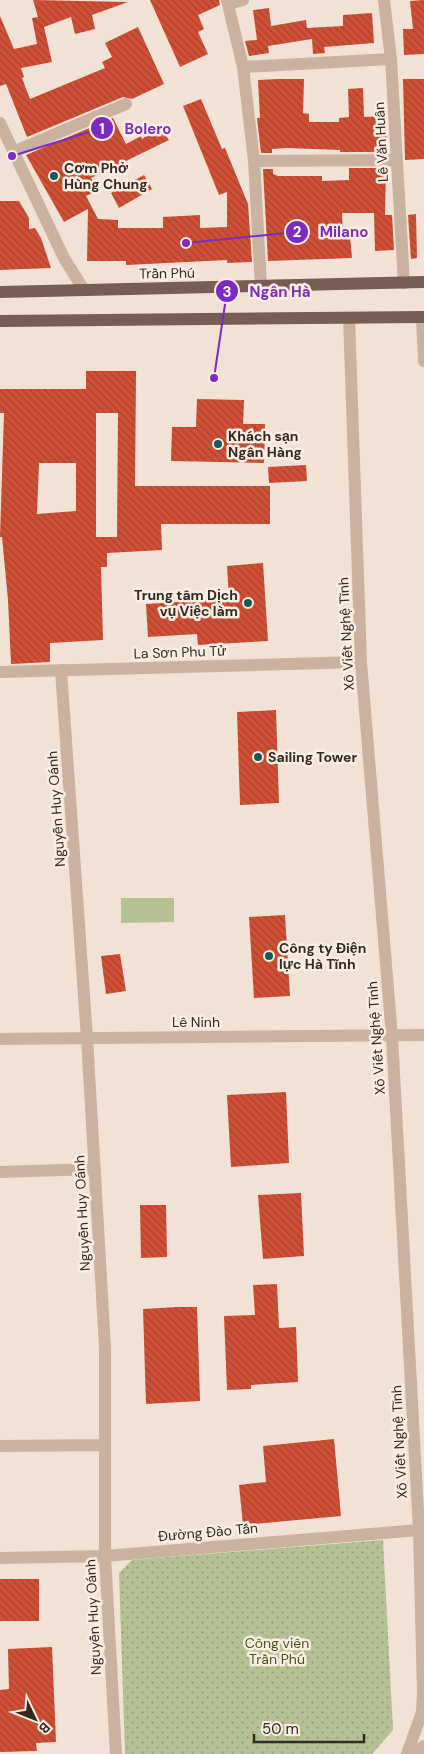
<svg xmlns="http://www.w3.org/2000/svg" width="424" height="1754" font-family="'DM Sans',sans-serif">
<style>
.green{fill:#b5c194}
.park{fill:url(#park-dots)}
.building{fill:url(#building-back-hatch);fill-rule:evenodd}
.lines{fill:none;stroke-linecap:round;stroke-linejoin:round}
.minor{stroke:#cab1a0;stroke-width:12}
.major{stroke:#775d54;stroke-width:12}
.poi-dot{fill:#175757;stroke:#faede1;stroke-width:2}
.labels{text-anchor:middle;stroke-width:5;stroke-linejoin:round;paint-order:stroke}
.street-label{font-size:14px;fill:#342824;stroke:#faede1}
.poi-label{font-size:14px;font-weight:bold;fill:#342824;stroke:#faede1;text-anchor:start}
.park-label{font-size:14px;fill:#465326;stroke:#faede1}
.leader{fill:none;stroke:#7b2cbf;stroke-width:2}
.callout-dot{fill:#7b2cbf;stroke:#faede1;stroke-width:2}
.mark-label{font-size:15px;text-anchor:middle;font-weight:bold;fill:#fff}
.callout-label{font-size:15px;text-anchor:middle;font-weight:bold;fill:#7b2cbf;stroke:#faede1;stroke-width:5;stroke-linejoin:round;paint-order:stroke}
</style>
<defs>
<pattern id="park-dots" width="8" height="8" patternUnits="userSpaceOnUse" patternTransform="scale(1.25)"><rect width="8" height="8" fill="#b5c194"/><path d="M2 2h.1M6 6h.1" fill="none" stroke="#949d79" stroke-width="1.8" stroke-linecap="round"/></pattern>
<pattern id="building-back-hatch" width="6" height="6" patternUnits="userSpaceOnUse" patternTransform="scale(1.25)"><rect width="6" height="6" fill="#cf5036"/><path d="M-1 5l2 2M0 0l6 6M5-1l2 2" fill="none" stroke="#a9422d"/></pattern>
</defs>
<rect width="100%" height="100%" fill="#f2e2d5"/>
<path class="green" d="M121,898H174V922L121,923Z"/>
<path class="park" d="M383,1540L393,1730L372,1754H125L119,1573L132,1560Z"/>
<path class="building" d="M33,0L128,2L92,15L95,29L75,34L71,17L44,27L52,62L21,68L24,77L22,78L30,99L105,68L102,62L112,57L105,43L138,27L164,84L132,99L123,97L27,137L6,84L0,86V16L14,49L37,44L32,18L38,17Z
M150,0H219L220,5L198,15L204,29L198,32L208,54L180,67Z
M424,0V54L404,55L403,29H413L410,1Z
M269,8L271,26L306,20L307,28L343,26V15L372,13L374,43L324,47L325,53L313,54L312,39L268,46L269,53L249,56L245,41L257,40L253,10Z
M278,79H304L303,113L309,114V122H339V118L349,117L348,89L363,88L364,117L386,116L388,152H340V150L287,148L272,149V153H261L257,118H260L258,80Z
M403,79H424V159L405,160Z
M201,99L222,149L225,148L248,204L252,262L227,263V260L126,265V261H87L88,209L64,222L26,155L113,118L126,144L141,136L142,139L159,127L169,140L91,178L98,190L86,196L98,219L118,220V228H163V217L200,215V228L227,227V192L219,195L183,106Z
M349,168H386L385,215H392L394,250L375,251L374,213H342L343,237L350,236L352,258L268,261L263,169H273V174L278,176H322V181L349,180Z
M144,175L152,189L119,208L111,193Z
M0,201H19L29,218V229L35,228L41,238L51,268L0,270Z
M416,214L417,258L411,259L408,215Z
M86,371H136L135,486H270V524H161L162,550L107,553V567H101L103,640L50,643V662L11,664L8,600L2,537H0L4,413H0V389H86ZM96,413H118L117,537H96ZM39,463H76V511L37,514Z
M197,399L244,400L243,424H265L264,463L171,461L172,427H196Z
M306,465L307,481L269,483L268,467Z
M263,563L268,641L198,645L197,634L148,637L146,604L229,599L227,566Z
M276,710L279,803L240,805L237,712Z
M285,915L290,996L254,998L249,917Z
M120,954L126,991L106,994L101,956Z
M286,1092L289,1163L231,1167L227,1095Z
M301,1193L304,1256L263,1259L258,1195Z
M140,1205H166L167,1257L141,1258Z
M277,1284L279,1328L296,1327L298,1382L251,1385V1389L227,1390L224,1316L255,1315L253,1285Z
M177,1307H197L200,1401L146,1404L143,1309Z
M334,1439L341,1516L243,1525L239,1485L266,1482L263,1446Z
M0,1579H39V1621H0Z
M52,1647L56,1742L36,1743L37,1751L0,1752V1690L9,1689L8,1649Z"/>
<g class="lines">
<path class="minor" d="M227,0L243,67L254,161L261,286
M384,0L391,59L404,283
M228,4L243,0
M243,67L391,59
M0,123L64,258L84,290
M13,152L126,104
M254,161L396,160
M422,317L424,361
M349,318L361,662L392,1037L419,1530L423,1693L422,1712L407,1754
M61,670L87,1038L105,1347V1556L116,1754
M0,672L361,662
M0,1039L424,1035
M0,1172L95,1169
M0,1446L105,1445
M0,1558L105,1556L419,1530
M414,1754L424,1746"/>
<path class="major" d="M0,292L424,282
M0,321L424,317"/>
</g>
<g class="poi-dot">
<circle cx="54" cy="176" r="5"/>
<circle cx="218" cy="444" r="5"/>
<circle cx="248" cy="603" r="5"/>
<circle cx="258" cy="757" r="5"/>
<circle cx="269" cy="956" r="5"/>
</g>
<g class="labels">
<g class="street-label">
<text transform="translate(381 142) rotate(-93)" y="5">Lê Văn Huân</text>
<text transform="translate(167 273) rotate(-1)" y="5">Trần Phú</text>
<text transform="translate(346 634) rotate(-93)" y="5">Xô Viết Nghệ Tĩnh</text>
<text transform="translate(180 652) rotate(-2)" y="5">La Sơn Phu Tử</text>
<text transform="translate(56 809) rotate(-94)" y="5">Nguyễn Huy Oánh</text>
<text x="196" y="1027">Lê Ninh</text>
<text transform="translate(376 1038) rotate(-94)" y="5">Xô Viết Nghệ Tĩnh</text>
<text transform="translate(82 1213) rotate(-93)" y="5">Nguyễn Huy Oánh</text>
<text transform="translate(399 1442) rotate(-93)" y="5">Xô Viết Nghệ Tĩnh</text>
<text transform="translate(208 1532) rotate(-5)" y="5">Đường Đào Tấn</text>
<text transform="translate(93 1617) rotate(-93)" y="5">Nguyễn Huy Oánh</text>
</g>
<g class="poi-label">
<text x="64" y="173">Cơm Phở<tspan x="64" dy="16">Hùng Chung</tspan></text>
<text x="228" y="441">Khách sạn<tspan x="228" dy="16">Ngân Hàng</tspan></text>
<text x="238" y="600" text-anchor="end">Trung tâm Dịch<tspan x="238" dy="16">vụ Việc làm</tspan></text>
<text x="268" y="762">Sailing Tower</text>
<text x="279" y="953">Công ty Điện<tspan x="279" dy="16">lực Hà Tĩnh</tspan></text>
</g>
<g class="park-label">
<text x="277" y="1648">Công viên<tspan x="277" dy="16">Trần Phú</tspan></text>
</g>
</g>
<path class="leader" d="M12 156L102 128M186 243L297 232M214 378L227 291"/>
<g class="callout-dot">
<circle cx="12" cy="156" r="5"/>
<circle cx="186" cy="243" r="5"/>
<circle cx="214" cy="378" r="5"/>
<circle cx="102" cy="128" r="12"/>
<circle cx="297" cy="232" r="12"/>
<circle cx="227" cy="291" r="12"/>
</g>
<g class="mark-label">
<text x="102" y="134">1</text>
<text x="297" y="237">2</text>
<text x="227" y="297">3</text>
</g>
<g class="callout-label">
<text x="148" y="134">Bolero</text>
<text x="344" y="237">Milano</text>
<text x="280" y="297">Ngân Hà</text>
</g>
<g transform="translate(35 1719) rotate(133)" stroke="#faede1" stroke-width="4" paint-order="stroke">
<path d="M0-4L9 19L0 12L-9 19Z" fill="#342824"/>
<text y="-8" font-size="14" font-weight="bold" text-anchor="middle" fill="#342824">B</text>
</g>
<path d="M254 1734v8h110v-8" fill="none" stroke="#342824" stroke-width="2.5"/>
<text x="262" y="1734" font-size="15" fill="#342824" stroke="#faede1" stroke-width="4" paint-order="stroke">50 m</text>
</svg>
